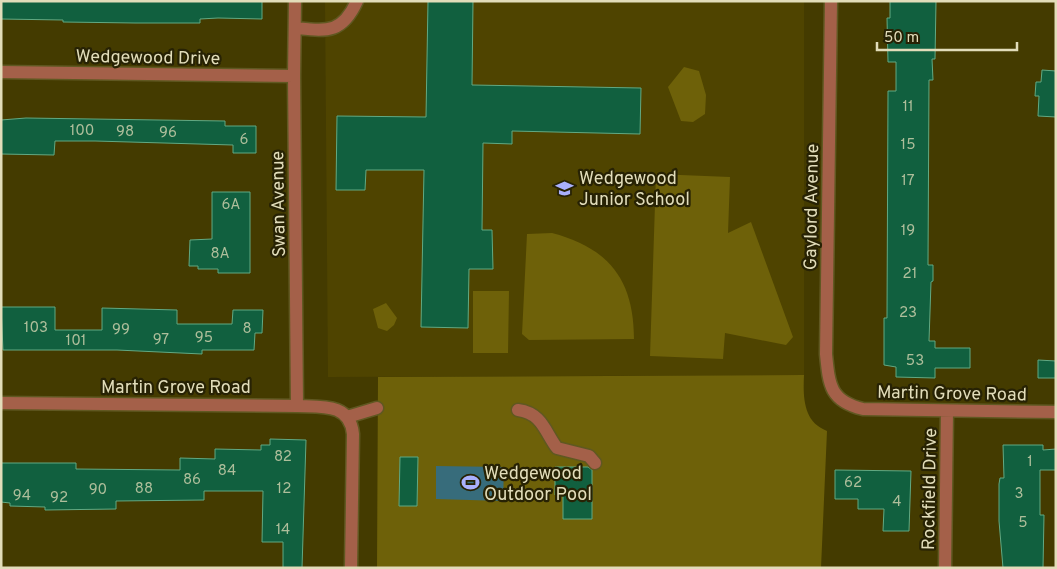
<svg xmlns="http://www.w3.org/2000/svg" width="1057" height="569" font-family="Overpass,sans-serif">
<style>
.built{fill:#4f4400}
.green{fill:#6e6109}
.water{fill:#376c7b}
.building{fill:#11603f;stroke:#61a983}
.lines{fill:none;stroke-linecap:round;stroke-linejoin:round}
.minor-casing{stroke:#605821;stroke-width:15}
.minor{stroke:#a46049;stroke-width:12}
.labels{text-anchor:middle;stroke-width:4.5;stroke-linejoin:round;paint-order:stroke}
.number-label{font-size:15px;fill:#aebe9b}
.street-label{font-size:18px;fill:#e2ddba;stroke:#272204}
.poi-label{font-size:18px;fill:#e2ddba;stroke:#272204;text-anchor:start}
</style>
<rect width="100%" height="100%" fill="#443b00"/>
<path class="built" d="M325,1H804V375L328,377Z"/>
<path class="green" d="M684,67L699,71L706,95L705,114L693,122L681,121L668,87Z
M656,174L730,177L728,233L751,222L793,337L786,345L725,333L723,359L650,356Z
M552,233C609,248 634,280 634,339L529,340L522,334L527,234Z
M473,291H509L508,353H473Z
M386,303L397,318L394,325L387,331L378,328L373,309Z
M804,375C803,397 803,422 827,431L821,568H377L378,377Z"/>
<path class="water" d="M436,466L504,467L503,501L436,499Z"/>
<path class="building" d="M1,1H262V19L218,18L200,19V23H135L63,22V20L1,19Z
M428,1H473L472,85L641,88L640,134L512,131V144L483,143L482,230H492L493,269H469L468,328L421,327L424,170H366L365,190H336L337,116L426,117Z
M890,1H936L935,59H932L933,80H929L928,265H933V281L931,282L929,341H935V348H970V368H935V378L896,377V367L884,365V318H887L888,91H896V62H888L887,18H890Z
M1042,70L1056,71V117L1038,116L1039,96H1035L1036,82H1041Z
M26,118L225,121V126H256V153H233V145L95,141H55L54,155L1,154V120Z
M212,192H250V273H218V269H198V266H189L190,240L212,239Z
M1,307H55V330H102V308L177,310V324H232L233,310H263L262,333H255L254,350H202V354L117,350H3Z
M1038,360L1056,361V378H1038Z
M270,439L306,440L302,568H283V542H262L263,491H204V500L116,501V509L45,510V507L10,506V503L1,502V463H76V469L180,470V458L215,459V449L261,450V445H270Z
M1003,445H1043V450L1056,449V470H1040V515H1044L1043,568H1003L999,521V484L1000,478H1004Z
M400,457H418L417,506H399Z
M555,467H588L592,470V519H563V495H555Z
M835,470L911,471L909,531H883L884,509H858V499H835Z"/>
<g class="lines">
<defs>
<path id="minor" d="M295,1L294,76L297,406
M831,1L826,354C829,385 830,401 863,409L1056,412
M295,28C327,31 342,34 357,1
M1,72L294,76
M1,403L297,406C322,407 350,403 353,434L351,568
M518,410C542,413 545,432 557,448L589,456L595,463
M347,417L377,408
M945,568L947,411"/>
</defs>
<use href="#minor" class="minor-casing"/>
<use href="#minor" class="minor"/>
</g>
<defs>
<symbol id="school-bare" viewBox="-9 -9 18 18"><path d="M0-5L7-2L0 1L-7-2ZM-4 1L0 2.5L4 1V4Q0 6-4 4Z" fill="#a9b0fc" stroke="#272204" stroke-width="2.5" paint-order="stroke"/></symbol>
<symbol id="stadium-bare" viewBox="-9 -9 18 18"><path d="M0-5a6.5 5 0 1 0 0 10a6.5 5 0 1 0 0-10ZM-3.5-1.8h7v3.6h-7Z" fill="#a9b0fc" stroke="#272204" stroke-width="2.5" paint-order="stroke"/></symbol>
</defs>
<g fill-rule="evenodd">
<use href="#school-bare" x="552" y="176" width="25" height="25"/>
<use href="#stadium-bare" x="458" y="470" width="25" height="25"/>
</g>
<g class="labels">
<g class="number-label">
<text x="908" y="111">11</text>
<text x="82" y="135">100</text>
<text x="125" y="136">98</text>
<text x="168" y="137">96</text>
<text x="244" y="144">6</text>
<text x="908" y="149">15</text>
<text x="908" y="185">17</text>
<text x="231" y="209">6A</text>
<text x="908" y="235">19</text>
<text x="220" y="258">8A</text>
<text x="910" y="278">21</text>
<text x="908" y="317">23</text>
<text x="36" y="332">103</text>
<text x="247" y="333">8</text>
<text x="121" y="334">99</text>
<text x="204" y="342">95</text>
<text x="161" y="344">97</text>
<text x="76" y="345">101</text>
<text x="915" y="365">53</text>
<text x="283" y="461">82</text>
<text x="1030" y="466">1</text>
<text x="227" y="475">84</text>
<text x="192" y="484">86</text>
<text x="853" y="487">62</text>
<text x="144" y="493">88</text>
<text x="284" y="493">12</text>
<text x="98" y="494">90</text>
<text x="1019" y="498">3</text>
<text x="22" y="500">94</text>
<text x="59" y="502">92</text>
<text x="897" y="506">4</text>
<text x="1023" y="527">5</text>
<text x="283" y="534">14</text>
</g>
<g class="street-label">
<text transform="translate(148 57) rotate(1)" y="6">Wedgewood Drive</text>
<text transform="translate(278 204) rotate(-91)" y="6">Swan Avenue</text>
<text transform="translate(811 207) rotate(-89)" y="6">Gaylord Avenue</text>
<text x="176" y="393">Martin Grove Road</text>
<text transform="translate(952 393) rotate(1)" y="6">Martin Grove Road</text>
<text transform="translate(929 489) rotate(-89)" y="6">Rockfield Drive</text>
</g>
<g class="poi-label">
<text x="579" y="184">Wedgewood<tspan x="579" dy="21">Junior School</tspan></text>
<text x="484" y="479">Wedgewood<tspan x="484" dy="21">Outdoor Pool</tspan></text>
</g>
</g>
<rect width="1057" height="569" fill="none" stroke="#e2ddba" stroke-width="5"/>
<path d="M877 42v8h140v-8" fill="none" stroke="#e2ddba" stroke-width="2.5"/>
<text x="884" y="42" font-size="15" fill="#e2ddba" stroke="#272204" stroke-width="4" paint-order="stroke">50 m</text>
</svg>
